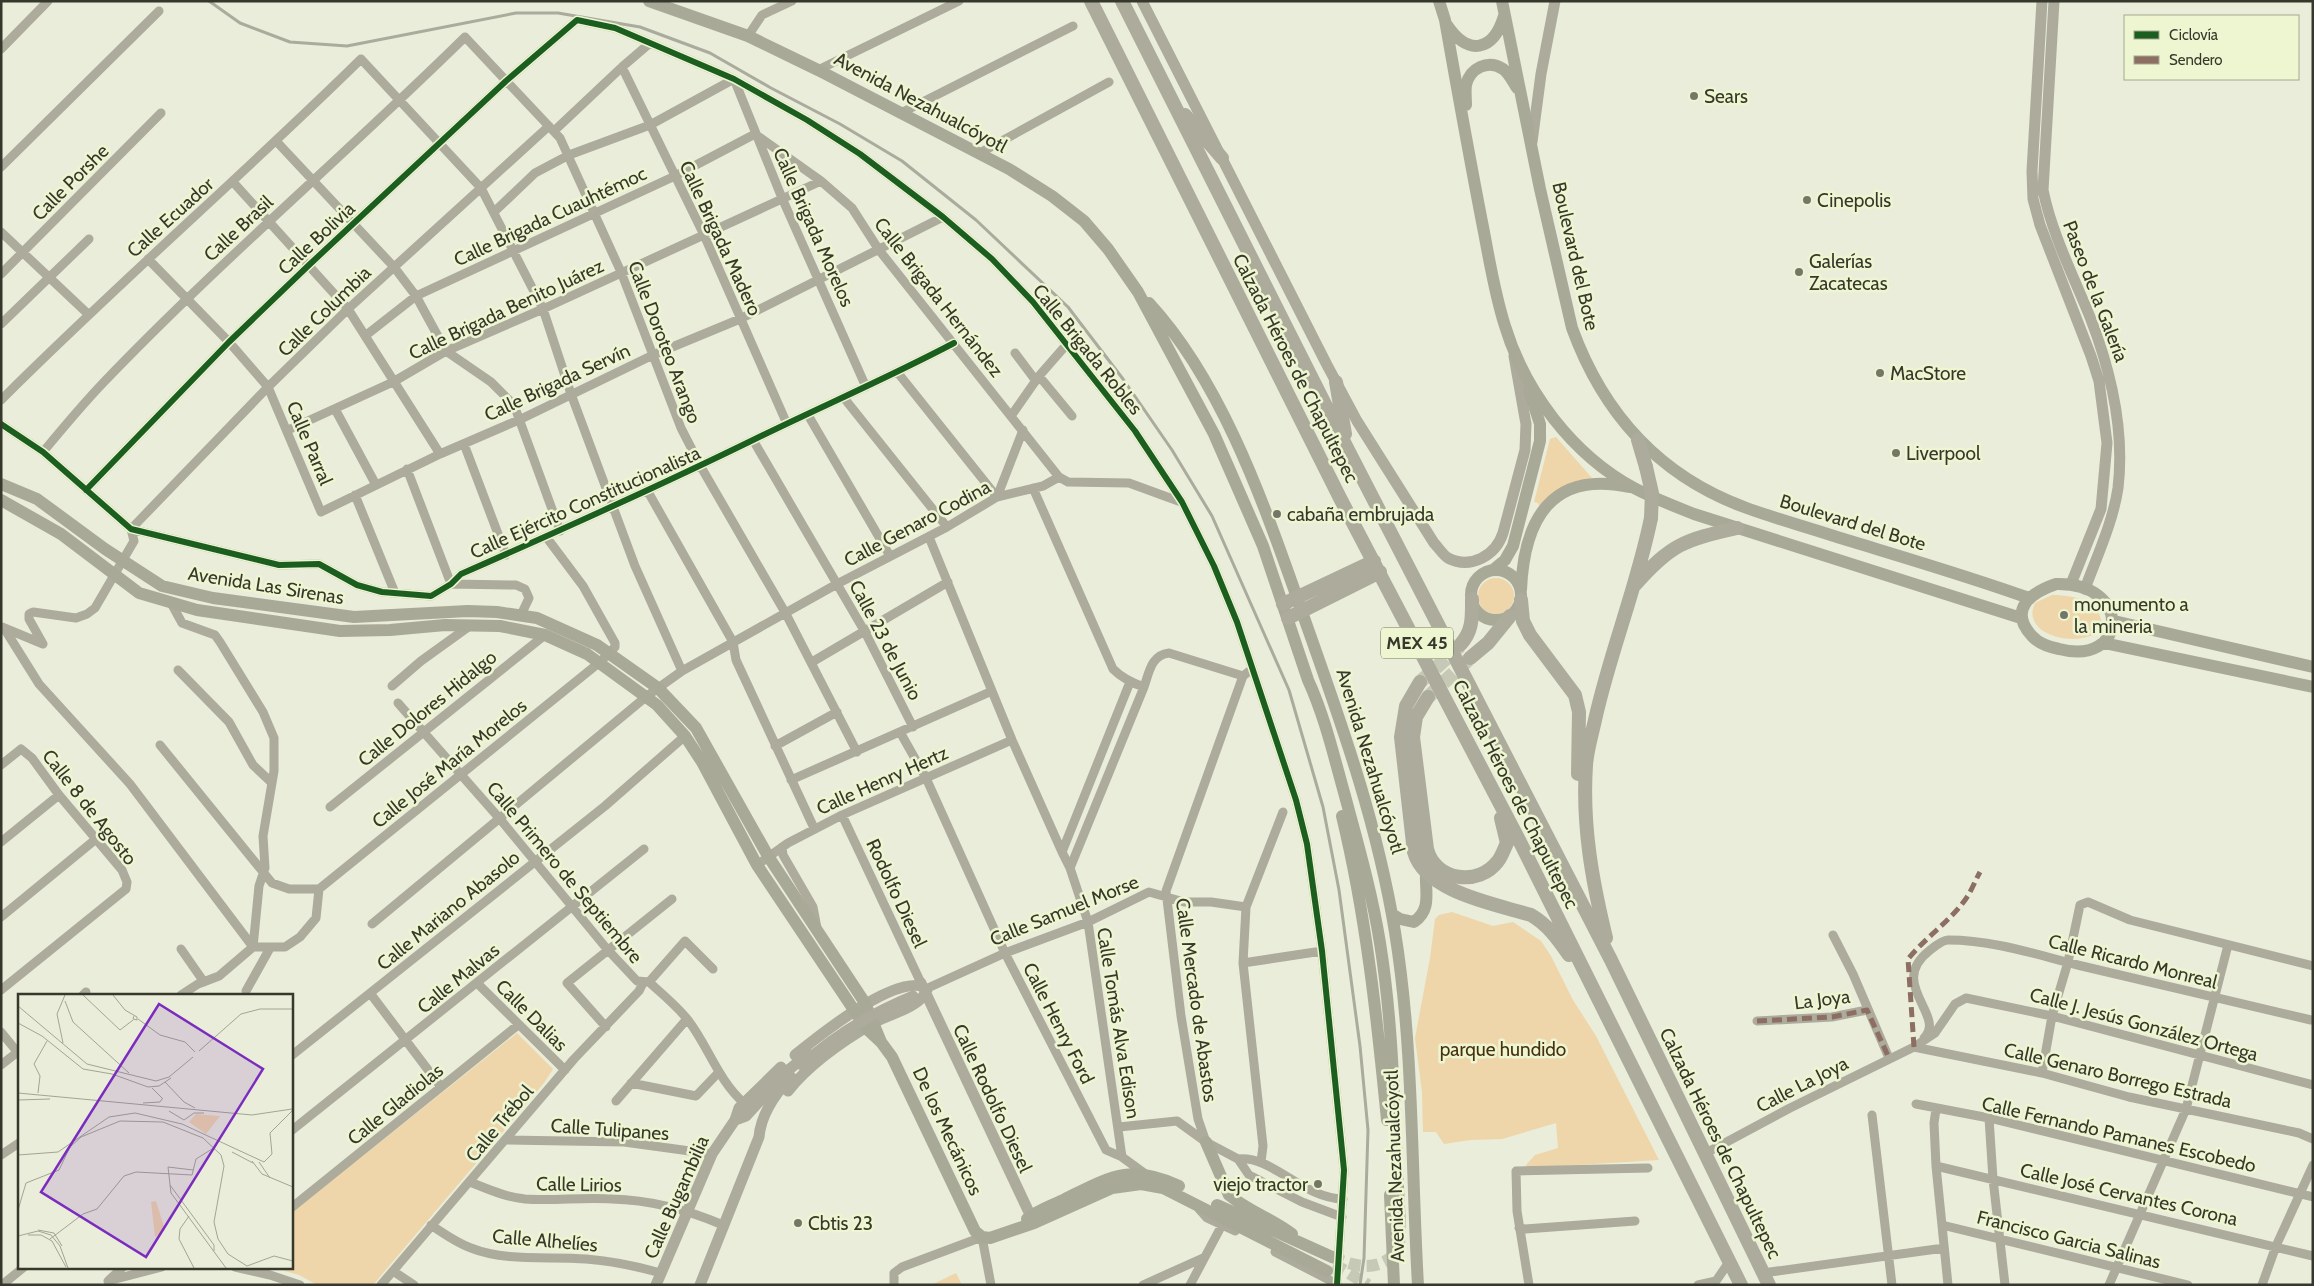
<svg xmlns="http://www.w3.org/2000/svg" width="2314" height="1286" font-family="Cabin,sans-serif">
<style>
.green{fill:#eed6aa}
.lines{fill:none;stroke-linecap:round;stroke-linejoin:round}
.secondary-tunnel{stroke:#c5c9b6;stroke-width:12;stroke-dasharray:12 6;stroke-linecap:butt}
.primary-tunnel{stroke:#c5c9b6;stroke-width:14;stroke-dasharray:14 7;stroke-linecap:butt}
.minor{stroke:#acab9c;stroke-width:9}
.tertiary{stroke:#acab9c;stroke-width:11}
.secondary{stroke:#a9a998;stroke-width:12}
.primary{stroke:#adac9c;stroke-width:14}
.rail{stroke:#abab9d;stroke-width:3}
.tertiary-bridge{stroke:#acab9c;stroke-width:11}
.primary-bridge{stroke:#adac9c;stroke-width:14}
.quiet{stroke:#8d6e63;stroke-width:5;stroke-dasharray:10 5;stroke-linecap:butt}
.cycleway-casing{stroke:#eef5d1;stroke-width:9}
.cycleway{stroke:#1b5e20;stroke-width:6}
.poi-dot{fill:#747767;stroke:#eef5d1;stroke-width:2}
.labels{text-anchor:middle;stroke-width:5;stroke-linejoin:round;paint-order:stroke}
.shield{fill:#eef5d1;stroke:#6c715c;stroke-width:1}
.shield-label{font-size:18px;font-weight:bold;fill:#35382a}
.poi-label{font-size:19px;fill:#35382a;stroke:#eef5d1;text-anchor:start}
.street-label{font-size:19px;fill:#35382a;stroke:#eef5d1}
.park-label{font-size:19px;fill:#463010;stroke:#eef5d1}
.inset-road{fill:none;stroke:#a1a593;stroke-width:1}
.view{fill:#7b2cbf;fill-opacity:0.15;stroke:#7b2cbf;stroke-width:2.5}
.inset-edge{fill:none;stroke:#35382a;stroke-width:2.5}
</style>
<rect width="100%" height="100%" fill="#e9edd9"/>
<path class="green" d="M1556,437L1592,478L1560,489L1539,506L1538,503L1534,502L1550,439Z
M1478 596a18 18 0 1 1 36 0a18 18 0 1 1-36 0Z
M2052,595C2074,595 2105,601 2101,629C2082,650 2019,636 2035,603Z
M1452,912L1493,926L1513,922L1541,941L1551,956L1573,1000L1596,1036L1659,1160L1528,1168L1526,1165L1535,1155L1558,1148L1556,1123L1502,1139L1470,1140L1444,1144L1436,1132H1423L1422,1092L1415,1038L1430,958L1435,919L1439,915Z
M517,1033L553,1069L544,1083L373,1285H317L299,1275L271,1267H291V1213Z
M956,1273L962,1285H931Z"/>
<g class="lines">
<path class="secondary-tunnel" d="M1332,1257C1356,1268 1383,1273 1399,1248L1400,1223
M1334,1264L1368,1285"/>
<path class="primary-tunnel" d="M1420,682L1460,646
M1428,697L1468,660"/>
<path class="minor" d="M748,36L762,15L792,1
M1,49L48,1
M622,67L704,235L787,424
M818,70L959,1
M734,79L782,198L866,387
M901,113L1073,26
M554,131L622,67L650,43
M277,142L394,267L416,296L446,351L491,382L514,405L560,531
M978,154L1109,82
M1,167L159,11
M233,182L348,309L440,454
M494,212L535,173L569,155L650,125L734,79
M1,232L88,314
M148,259L229,342L268,387L321,512L440,454L521,419L653,355L740,319L943,217
M1,274L161,113
M1,324L89,239
M365,336L416,296L675,176L755,134L821,181L852,208L879,250L1059,477
M1015,353L1036,381
M898,373L997,497
M1039,376L1072,416
M844,398L947,527
M1,400C118,283 243,175 361,59L481,188L543,309L571,394L635,566L682,671
M335,409L376,485
M808,415L890,556
M1011,416L1039,376L1067,344
M1,424L43,452L131,529L279,565L319,564L357,585L382,592L431,596L451,584L461,574C559,531 657,487 753,440C820,407 888,378 954,343
M288,430L393,382L446,351L543,309L821,181
M753,440L865,632L913,727
M464,444L506,555
M43,452C62,429 82,405 103,383C218,263 346,154 465,37L560,138L621,272L681,428L701,467L786,614L857,752
M407,469L451,584L516,585L525,589L529,598L521,615
M1033,488L1113,669C1122,678 1132,683 1144,687C1149,673 1151,655 1169,653L1243,676
M86,490L229,342L309,265L506,81L577,20L615,28L734,79L807,120L860,154L943,217L992,259L1033,302L1135,431L1182,502L1214,566L1237,622L1296,800L1307,844L1322,951L1344,1170L1337,1285
M647,490L733,642L736,660L814,828
M355,495L395,593
M997,497L1023,430
M131,529L268,387L348,309L549,126
M929,537L1012,740L1062,852
M170,601L182,623L215,635L220,642L263,712L274,738V771L263,836L265,868L259,886L253,947
M2,627L43,644L29,619V614L33,612L76,618L87,614L95,608L134,541L131,529
M4,628L39,684L130,784L253,947H285L300,937L316,918L319,889
M812,662L948,582
M178,670L229,722L253,765L272,783
M1130,682L1062,852L1070,868L1088,922L1122,1157L1144,1173
M392,686L421,661L471,625
M398,703L500,819L607,949L637,981L649,982C662,994 677,1006 688,1020C708,1046 718,1080 744,1103
M900,732L926,778L1005,953L1106,1150L1122,1157
M160,745L272,883L289,889H319
M775,746L837,712
M1,765L21,749L32,758L59,795L122,870L127,882L126,889L1,990
M791,780L992,691
M330,807L545,635
M842,815L921,983
M1,842L59,795
M782,847L783,855L813,907L817,928
M757,865L788,843L842,815L1012,740
M1070,868L1144,687
M319,889L600,662L615,647V643L583,586L547,538
M1,917L96,839
M372,924L647,696L682,671L837,584L947,527L997,497L1043,486L1059,477L1068,482L1129,483L1181,502
M1833,935L1853,974L1889,1058
M181,949L204,982
M1243,963L1322,951
M649,982L685,941L713,969
M477,983L565,1070
M246,991L270,948
M370,993L441,1087
M925,994L930,987L1005,953L1088,922L1149,892L1184,902H1211L1246,907
M83,995L86,992
M181,995L198,984L219,976L253,947
M1757,1021L1832,1017L1867,1010
M606,1027L567,983L672,899
M1,1032L19,1054
M1924,1038C1947,1016 1887,984 1929,951C1934,947 1942,940 1948,940C1996,940 2040,956 2086,967C2161,985 2236,1003 2311,1020
M1914,1047L2042,1073L2129,1097L2299,1133L2313,1139
M291,1056L605,806L685,736
M1,1065L19,1051
M2042,1073L2052,1016L2068,962L2080,905L2088,902L2130,920L2313,966
M631,1083L696,1096L719,1072
M616,1101L687,1019
M1916,1104L1989,1118L2313,1197
M1936,1109L1934,1123L1936,1166L1948,1285
M1872,1115L1892,1285
M1989,1118L1993,1179L2005,1285
M1119,1127L1177,1121L1206,1142L1238,1159L1249,1175L1302,1202L1342,1217
M291,1131L644,849
M506,1140L624,1142L712,1154
M1206,1142L1198,1119L1181,1016L1166,891L1243,676L1252,669
M1706,1153L1790,1108L1914,1047L1935,1033L1955,1004L1966,998L2052,1016L2313,1085
M1,1155L19,1143
M1238,1159C1272,1155 1302,1198 1343,1199
M1261,1162L1263,1146L1243,963L1246,907L1283,812
M1936,1166L2313,1256
M470,1182C488,1189 505,1197 525,1199C554,1201 583,1197 612,1199C651,1200 688,1210 723,1225
M291,1208L518,1025
M1199,1209L1207,1218L1235,1231
M431,1225C444,1234 457,1243 471,1248C506,1262 549,1256 586,1259C612,1261 636,1266 661,1273
M1942,1225L2188,1285
M1519,1228L1525,1229L1635,1221
M1275,1252L1337,1284
M235,1267L270,1275L300,1285
M393,1271L414,1285
M1763,1273L1944,1248
M109,1280L123,1267
M108,1281L162,1267
M2,1285L24,1267
M381,1285L574,1059L639,991L643,983
M894,1285V1273L902,1267L982,1237L991,1285
M1143,1285L1203,1258
M1190,1285L1222,1225
M1529,1285L1517,1211L1516,1171L1648,1168
M1698,1285L1716,1281L1729,1262
M2109,1285L2186,1109L2228,945
M2262,1285L2276,1246L2313,1165"/>
<path class="tertiary" d="M1142,1L1327,365L1357,421L1434,543C1438,547 1443,555 1448,558C1471,570 1496,555 1503,533L1525,450L1526,424L1514,356
M2042,1L2032,171L2033,199L2040,225L2091,356L2099,381L2107,443L2101,509L2071,584
M2054,1L2043,190C2052,234 2073,275 2090,317C2111,371 2125,429 2118,488C2113,522 2097,556 2085,589
M1532,142L1541,74L1555,1
M921,983L1034,1223
M795,1055C821,1034 889,979 922,986
M788,1091C811,1062 844,1040 875,1022C892,1013 914,1009 925,994
M735,1120L739,1108L781,1067
M656,1285L712,1154L735,1120L746,1116L786,1072L808,1054
M700,1285L759,1137C761,1114 775,1094 791,1077"/>
<path class="secondary" d="M649,1L748,36L818,70L1009,169L1052,196L1084,221L1108,249L1138,292L1214,434L1263,546L1308,680C1325,717 1334,757 1345,796C1358,844 1372,893 1380,943C1395,1036 1394,1130 1400,1223
M1439,1L1445,20C1457,88 1469,155 1482,222C1489,257 1494,292 1505,326C1525,392 1573,455 1634,488C1653,498 1674,506 1694,514L2021,618
M1502,1L1540,189L1572,328C1603,413 1658,475 1744,507C1773,518 1804,526 1834,536C1899,556 1965,575 2029,598
M1447,25C1468,56 1493,52 1504,16
M1466,105C1466,99 1465,91 1466,85C1470,68 1488,59 1503,69C1509,73 1513,82 1517,88
M1149,303C1219,379 1260,493 1294,589C1334,704 1375,810 1395,932C1414,1049 1411,1167 1418,1285
M1,484L37,499L105,549L162,586L213,598L354,617L468,611L497,612L537,618L597,645L658,688L696,728L768,856L865,1003L881,1042
M1,500L61,534L139,593L197,610L340,631L390,630L445,625L500,626L545,635L587,654L657,705L685,736L702,762L757,865L866,1028L881,1042L892,1057L975,1231L982,1237L990,1238L1034,1223L1112,1188L1141,1184L1163,1188L1327,1271
M1493,570L1505,560L1513,546L1540,441V424L1529,390
M1471 595a25 25 0 1 1 50 0a25 25 0 1 1-50 0Z
M2056,584C2133,582 2128,667 2059,649C2049,647 2039,644 2032,636C2008,610 2030,593 2056,584Z
M1521,590C1524,520 1551,470 1629,487
M2114,621L2313,667
M2104,643L2313,687
M1342,816C1366,915 1377,1018 1387,1120
M1392,914L1400,919L1414,922C1432,909 1425,892 1426,874
M1206,1142L1229,1195C1248,1211 1273,1219 1292,1234
M1390,1195L1394,1285
M1217,1205L1332,1257
M1027,1219C1037,1210 1053,1205 1065,1199C1110,1177 1130,1163 1179,1186"/>
<path class="primary" d="M1091,1L1340,498L1520,842L1741,1285
M1122,1L1348,450L1611,960L1769,1285
M1185,115L1222,158
M1336,382L1345,434
M1638,440L1646,467
M1635,585C1671,544 1684,540 1737,528
M1521,600L1523,621L1530,635L1575,695L1579,712L1578,774
M1283,604L1374,561
M1288,618L1380,572
M1460,645C1473,631 1472,618 1472,599
M1470,658L1488,643L1510,616
M1420,682L1406,706L1401,737L1414,852C1425,892 1495,904 1531,915C1548,925 1558,939 1569,955
M1428,697L1416,717L1413,737L1427,849C1435,881 1479,887 1498,861C1502,856 1504,849 1507,843L1501,818
M1606,938C1592,880 1582,825 1586,765C1587,750 1592,734 1595,720C1610,652 1637,587 1651,518"/>
<path class="rail" d="M209,1L240,23L290,42L347,46L516,13H558L640,27L710,53L771,88L840,124L902,161L976,220L1068,307L1123,379L1172,450L1212,516L1289,690L1323,807L1339,890L1360,1046L1368,1130L1364,1258L1360,1285"/>
<path class="tertiary-bridge" d="M802,1065C835,1035 872,1013 913,996"/>
<path class="primary-bridge" d="M1646,467L1652,493L1651,518"/>
<path class="quiet" d="M1757,1021L1832,1017L1867,1010L1889,1058
M1914,1047L1908,959C1925,938 1949,922 1965,900C1971,892 1975,881 1980,872"/>
<defs>
<path id="cycleway" d="M1,424L43,452L131,529L279,565L319,564L357,585L382,592L431,596L451,584L461,574C559,531 657,487 753,440C820,407 888,378 954,343
M86,490L229,342L309,265L506,81L577,20L615,28L734,79L807,120L860,154L943,217L992,259L1033,302L1135,431L1182,502L1214,566L1237,622L1296,800L1307,844L1322,951L1344,1170L1337,1285"/>
</defs>
<use href="#cycleway" class="cycleway-casing"/>
<use href="#cycleway" class="cycleway"/>
</g>
<g class="poi-dot">
<circle cx="1694" cy="96" r="5"/>
<circle cx="1807" cy="200" r="5"/>
<circle cx="1799" cy="272" r="5"/>
<circle cx="1880" cy="373" r="5"/>
<circle cx="1896" cy="453" r="5"/>
<circle cx="1277" cy="514" r="5"/>
<circle cx="2064" cy="615" r="5"/>
<circle cx="1318" cy="1184" r="5"/>
<circle cx="798" cy="1223" r="5"/>
</g>
<g class="labels">
<rect class="shield" x="1381" y="627.5" width="72" height="31" rx="4"/>
<g class="shield-label">
<text x="1417" y="649">MEX 45</text>
</g>
<g class="poi-label">
<text x="1704" y="103">Sears</text>
<text x="1817" y="207">Cinepolis</text>
<text x="1809" y="268">Galerías<tspan x="1809" dy="22">Zacatecas</tspan></text>
<text x="1890" y="380">MacStore</text>
<text x="1906" y="460">Liverpool</text>
<text x="1287" y="521">cabaña embrujada</text>
<text x="2074" y="611">monumento a<tspan x="2074" dy="22">la mineria</tspan></text>
<text x="1308" y="1191" text-anchor="end">viejo tractor</text>
<text x="808" y="1230">Cbtis 23</text>
</g>
<g class="street-label">
<text transform="translate(921 102) rotate(28)" y="7">Avenida Nezahualcóyotl</text>
<text transform="translate(70 182) rotate(-45)" y="7">Calle Porshe</text>
<text transform="translate(550 216) rotate(-25)" y="7">Calle Brigada Cuauhtémoc</text>
<text transform="translate(170 217) rotate(-42)" y="7">Calle Ecuador</text>
<text transform="translate(814 227) rotate(66)" y="7">Calle Brigada Morelos</text>
<text transform="translate(238 228) rotate(-43)" y="7">Calle Brasil</text>
<text transform="translate(316 238) rotate(-43)" y="7">Calle Bolivia</text>
<text transform="translate(721 238) rotate(65)" y="7">Calle Brigada Madero</text>
<text transform="translate(1576 256) rotate(77)" y="7">Boulevard del Bote</text>
<text transform="translate(2096 291) rotate(69)" y="7">Paseo de la Galería</text>
<text transform="translate(939 297) rotate(52)" y="7">Calle Brigada Hernández</text>
<text transform="translate(506 309) rotate(-25)" y="7">Calle Brigada Benito Juárez</text>
<text transform="translate(324 311) rotate(-44)" y="7">Calle Columbia</text>
<text transform="translate(665 342) rotate(69)" y="7">Calle Doroteo Arango</text>
<text transform="translate(1088 349) rotate(51)" y="7">Calle Brigada Robles</text>
<text transform="translate(1296 368) rotate(63)" y="7">Calzada Héroes de Chapultepec</text>
<text transform="translate(557 382) rotate(-25)" y="7">Calle Brigada Servín</text>
<text transform="translate(310 443) rotate(67)" y="7">Calle Parral</text>
<text transform="translate(585 502) rotate(-24)" y="7">Calle Ejército Constitucionalista</text>
<text transform="translate(1853 522) rotate(17)" y="7">Boulevard del Bote</text>
<text transform="translate(917 523) rotate(-28)" y="7">Calle Genaro Codina</text>
<text transform="translate(266 585) rotate(9)" y="7">Avenida Las Sirenas</text>
<text transform="translate(886 640) rotate(62)" y="7">Calle 23 de Junio</text>
<text transform="translate(427 708) rotate(-39)" y="7">Calle Dolores Hidalgo</text>
<text transform="translate(1371 761) rotate(73)" y="7">Avenida Nezahualcóyotl</text>
<text transform="translate(449 763) rotate(-39)" y="7">Calle José María Morelos</text>
<text transform="translate(882 780) rotate(-24)" y="7">Calle Henry Hertz</text>
<text transform="translate(1516 794) rotate(63)" y="7">Calzada Héroes de Chapultepec</text>
<text transform="translate(90 807) rotate(52)" y="7">Calle 8 de Agosto</text>
<text transform="translate(565 872) rotate(50)" y="7">Calle Primero de Septiembre</text>
<text transform="translate(897 893) rotate(65)" y="7">Rodolfo Diesel</text>
<text transform="translate(448 910) rotate(-39)" y="7">Calle Mariano Abasolo</text>
<text transform="translate(1064 910) rotate(-22)" y="7">Calle Samuel Morse</text>
<text transform="translate(2133 961) rotate(14)" y="7">Calle Ricardo Monreal</text>
<text transform="translate(458 978) rotate(-39)" y="7">Calle Malvas</text>
<text transform="translate(1822 999) rotate(-7)" y="7">La Joya</text>
<text transform="translate(1197 1000) rotate(82)" y="7">Calle Mercado de Abastos</text>
<text transform="translate(532 1015) rotate(45)" y="7">Calle Dalias</text>
<text transform="translate(1059 1023) rotate(63)" y="7">Calle Henry Ford</text>
<text transform="translate(1119 1023) rotate(81)" y="7">Calle Tomás Alva Edison</text>
<text transform="translate(2144 1024) rotate(15)" y="7">Calle J. Jesús González Ortega</text>
<text transform="translate(2118 1075) rotate(13)" y="7">Calle Genaro Borrego Estrada</text>
<text transform="translate(1802 1084) rotate(-27)" y="7">Calle La Joya</text>
<text transform="translate(993 1098) rotate(65)" y="7">Calle Rodolfo Diesel</text>
<text transform="translate(395 1104) rotate(-39)" y="7">Calle Gladiolas</text>
<text transform="translate(499 1123) rotate(-50)" y="7">Calle Trébol</text>
<text transform="translate(610 1129) rotate(4)" y="7">Calle Tulipanes</text>
<text transform="translate(948 1131) rotate(65)" y="7">De los Mecánicos</text>
<text transform="translate(2119 1134) rotate(13)" y="7">Calle Fernando Pamanes Escobedo</text>
<text transform="translate(1721 1143) rotate(64)" y="7">Calzada Héroes de Chapultepec</text>
<text transform="translate(1394 1166) rotate(-92)" y="7">Avenida Nezahualcóyotl</text>
<text transform="translate(579 1184) rotate(1)" y="7">Calle Lirios</text>
<text transform="translate(2129 1194) rotate(13)" y="7">Calle José Cervantes Corona</text>
<text transform="translate(676 1197) rotate(-66)" y="7">Calle Bugambilia</text>
<text transform="translate(2069 1239) rotate(14)" y="7">Francisco Garcia Salinas</text>
<text transform="translate(545 1240) rotate(5)" y="7">Calle Alhelíes</text>
</g>
<g class="park-label">
<text x="1503" y="1056">parque hundido</text>
</g>
</g>
<g transform="translate(18 994)">
<rect width="275" height="275" fill="#e9edd9"/>
<path d="M178,120L189,121L202,122L188,140L171,128ZM138,207L147,236L137,243L133,208Z" fill="#eed6aa"/>
<path class="inset-road" d="M65,1L102,36L115,26M95,1L107,16L119,23V26L115,25L116,22M47,7L55,28L111,79M0,12L69,70L138,87L151,83L175,63M120,25L142,41L167,48L177,58M0,29L24,42L65,75L94,80L130,93L141,92L153,84M45,49L39,20L47,1M181,57L223,20L242,15H275M147,88L166,108L177,114M134,94L145,105M0,99L234,121L274,115M20,99L22,82L16,70L29,47M0,106L32,105M125,109L142,108L144,105M151,117L166,126L176,119H186M214,158L235,169M0,161L40,158L91,123L117,119L164,130L246,168L254,160L252,139L275,116M234,167L244,180L275,193M241,168L252,184M150,173L153,199L208,274M150,173L175,176M152,191L196,251V257M0,216L8,189L41,176L52,153L63,143L102,127L145,128L185,144L203,161L206,172L196,228L200,245L210,260L229,272L256,262L275,267M171,222L162,235L161,245L176,274M20,236L36,239L44,252M10,241H23L34,247L48,273M0,242L20,237L33,241L42,252L50,274M32,245L65,220L79,215L106,182L118,178L174,181L178,165L194,155"/>
<path class="view" d="M141,10L245,75L128,263L23,198Z"/>
<rect width="275" height="275" class="inset-edge"/>
</g>
<rect width="2314" height="1286" fill="none" stroke="#35382a" stroke-width="5"/>
<rect x="2124" y="15" width="175" height="65" fill="#eef5d1" stroke="#a4a98e"/>
<rect x="2134" y="31" width="25" height="8" fill="#1b5e20" stroke="#a4a98e"/>
<text x="2169" y="40" font-size="15" fill="#35382a">Ciclovía</text>
<rect x="2134" y="56" width="25" height="8" fill="#8d6e63" stroke="#a4a98e"/>
<text x="2169" y="65" font-size="15" fill="#35382a">Sendero</text>
</svg>
